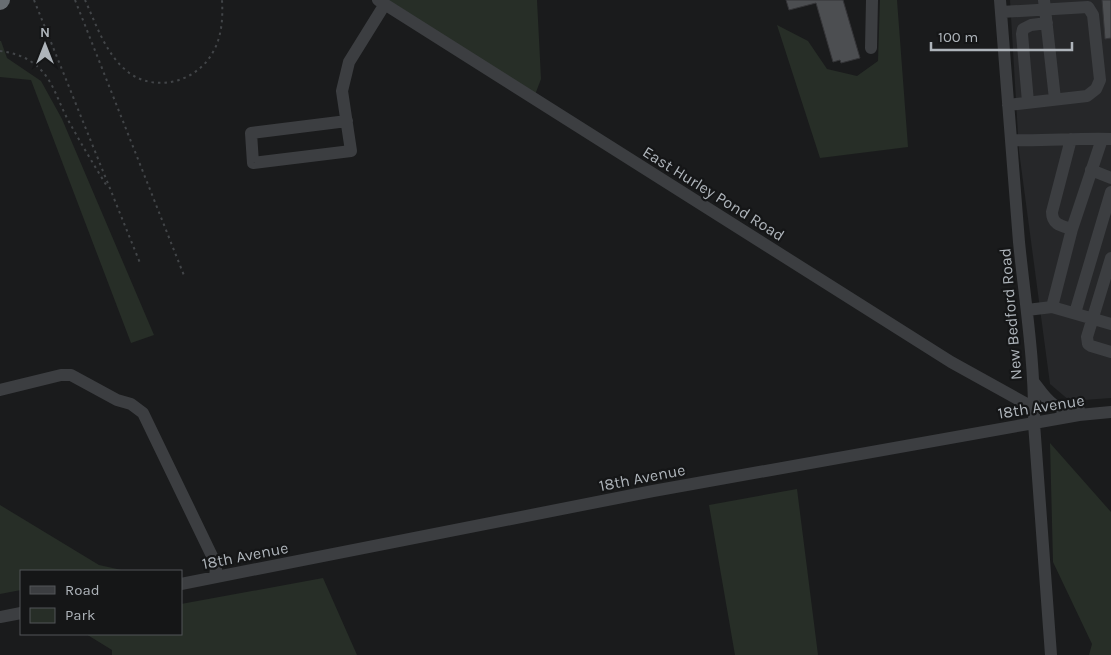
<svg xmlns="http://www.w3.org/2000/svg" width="1111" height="655" font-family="Karla,sans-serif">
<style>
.built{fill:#262729}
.green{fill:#272e27}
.building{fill:#4c4e51;stroke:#353538}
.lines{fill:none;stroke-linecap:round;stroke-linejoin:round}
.path{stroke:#424548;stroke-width:2;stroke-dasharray:2.5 4;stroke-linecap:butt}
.minor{stroke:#3c3e41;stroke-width:12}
.highway{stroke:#686d71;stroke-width:18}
.labels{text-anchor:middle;stroke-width:4.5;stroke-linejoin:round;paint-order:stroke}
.street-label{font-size:16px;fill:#aeb4ba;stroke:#151617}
</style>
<rect width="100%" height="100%" fill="#1a1b1c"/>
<path class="built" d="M1010,0H1111V398L1070,401L1050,384L1019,151Z"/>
<path class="green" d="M374,0H537L541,79L533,100Z
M880,0H897L908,147L820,158L777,25L808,41L827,69L857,76L878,61Z
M0,41H1L7,58L41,81L62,119L154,335L131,343L31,80L0,77Z
M1050,443L1111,512V655H1089L1092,644L1053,562Z
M797,489L818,655H735L709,505Z
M0,505L99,565L126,571H21V590L0,594Z
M323,578L357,655H112V650L86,634H181V604Z"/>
<path class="building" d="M786,0H843L860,58L841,63L840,60L833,62L816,3L789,10Z
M1102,0H1111V38L1105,39Z"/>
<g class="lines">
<path class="path" d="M34,0L140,263
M75,0L185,278
M85,0C96,24 106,55 128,72C155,93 197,82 213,52C222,36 223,18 222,0
M0,51C14,53 28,57 39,68C53,81 58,101 67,118C80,142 94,165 108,188"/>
<path class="minor" d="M378,0L951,362L1034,408
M1000,0C1006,80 1012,161 1019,242C1025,302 1035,362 1034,423L1051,655
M1044,0L1055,99
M1001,12L1088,7L1093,15L1100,80L1096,89L1087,96L1008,105
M871,48L872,0
M1028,102L1022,34L1023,29L1031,25L1047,23
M347,121L251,133L253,163L351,151L342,91L349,62L385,4
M1071,139L1052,212C1052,225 1062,226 1072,229L1102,139
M1011,140C1045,141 1078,138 1111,139
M1091,170L1111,178
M1111,258L1087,337L1088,344L1091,346L1111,352
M1052,307L1072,229
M1027,310L1052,307L1111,324
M1075,313L1111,192
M1033,381C1048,401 1052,410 1079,410
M0,390L61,375H71L117,400L131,404L143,413L212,556L216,568L215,577
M181,584L653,491L1034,423L1079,415L1111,412
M0,617L21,613"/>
<path class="highway" d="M0,1L1,0"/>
</g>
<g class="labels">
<g class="street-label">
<text transform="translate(714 193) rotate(32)" y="6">East Hurley Pond Road</text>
<text transform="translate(1010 314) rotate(-95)" y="6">New Bedford Road</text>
<text transform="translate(1041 406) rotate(-9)" y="6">18th Avenue</text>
<text transform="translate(642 477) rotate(-11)" y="6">18th Avenue</text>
<text transform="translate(245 555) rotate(-11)" y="6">18th Avenue</text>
</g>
</g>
<rect x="20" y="570" width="162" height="65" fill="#151617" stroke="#525558"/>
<rect x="30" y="586" width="25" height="8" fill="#3c3e41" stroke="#525558"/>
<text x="65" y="595" font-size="15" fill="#aeb4ba">Road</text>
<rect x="30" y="608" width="25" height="15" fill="#272e27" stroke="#525558"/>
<text x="65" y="620" font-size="15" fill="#aeb4ba">Park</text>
<g transform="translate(45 45)" stroke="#151617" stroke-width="4" paint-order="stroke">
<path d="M0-4L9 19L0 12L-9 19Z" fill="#aeb4ba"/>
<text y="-8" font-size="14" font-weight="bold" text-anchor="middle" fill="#aeb4ba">N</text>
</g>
<path d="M931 42v8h141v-8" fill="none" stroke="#aeb4ba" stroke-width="2.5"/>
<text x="938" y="42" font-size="15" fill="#aeb4ba" stroke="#151617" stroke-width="4" paint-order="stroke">100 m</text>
</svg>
